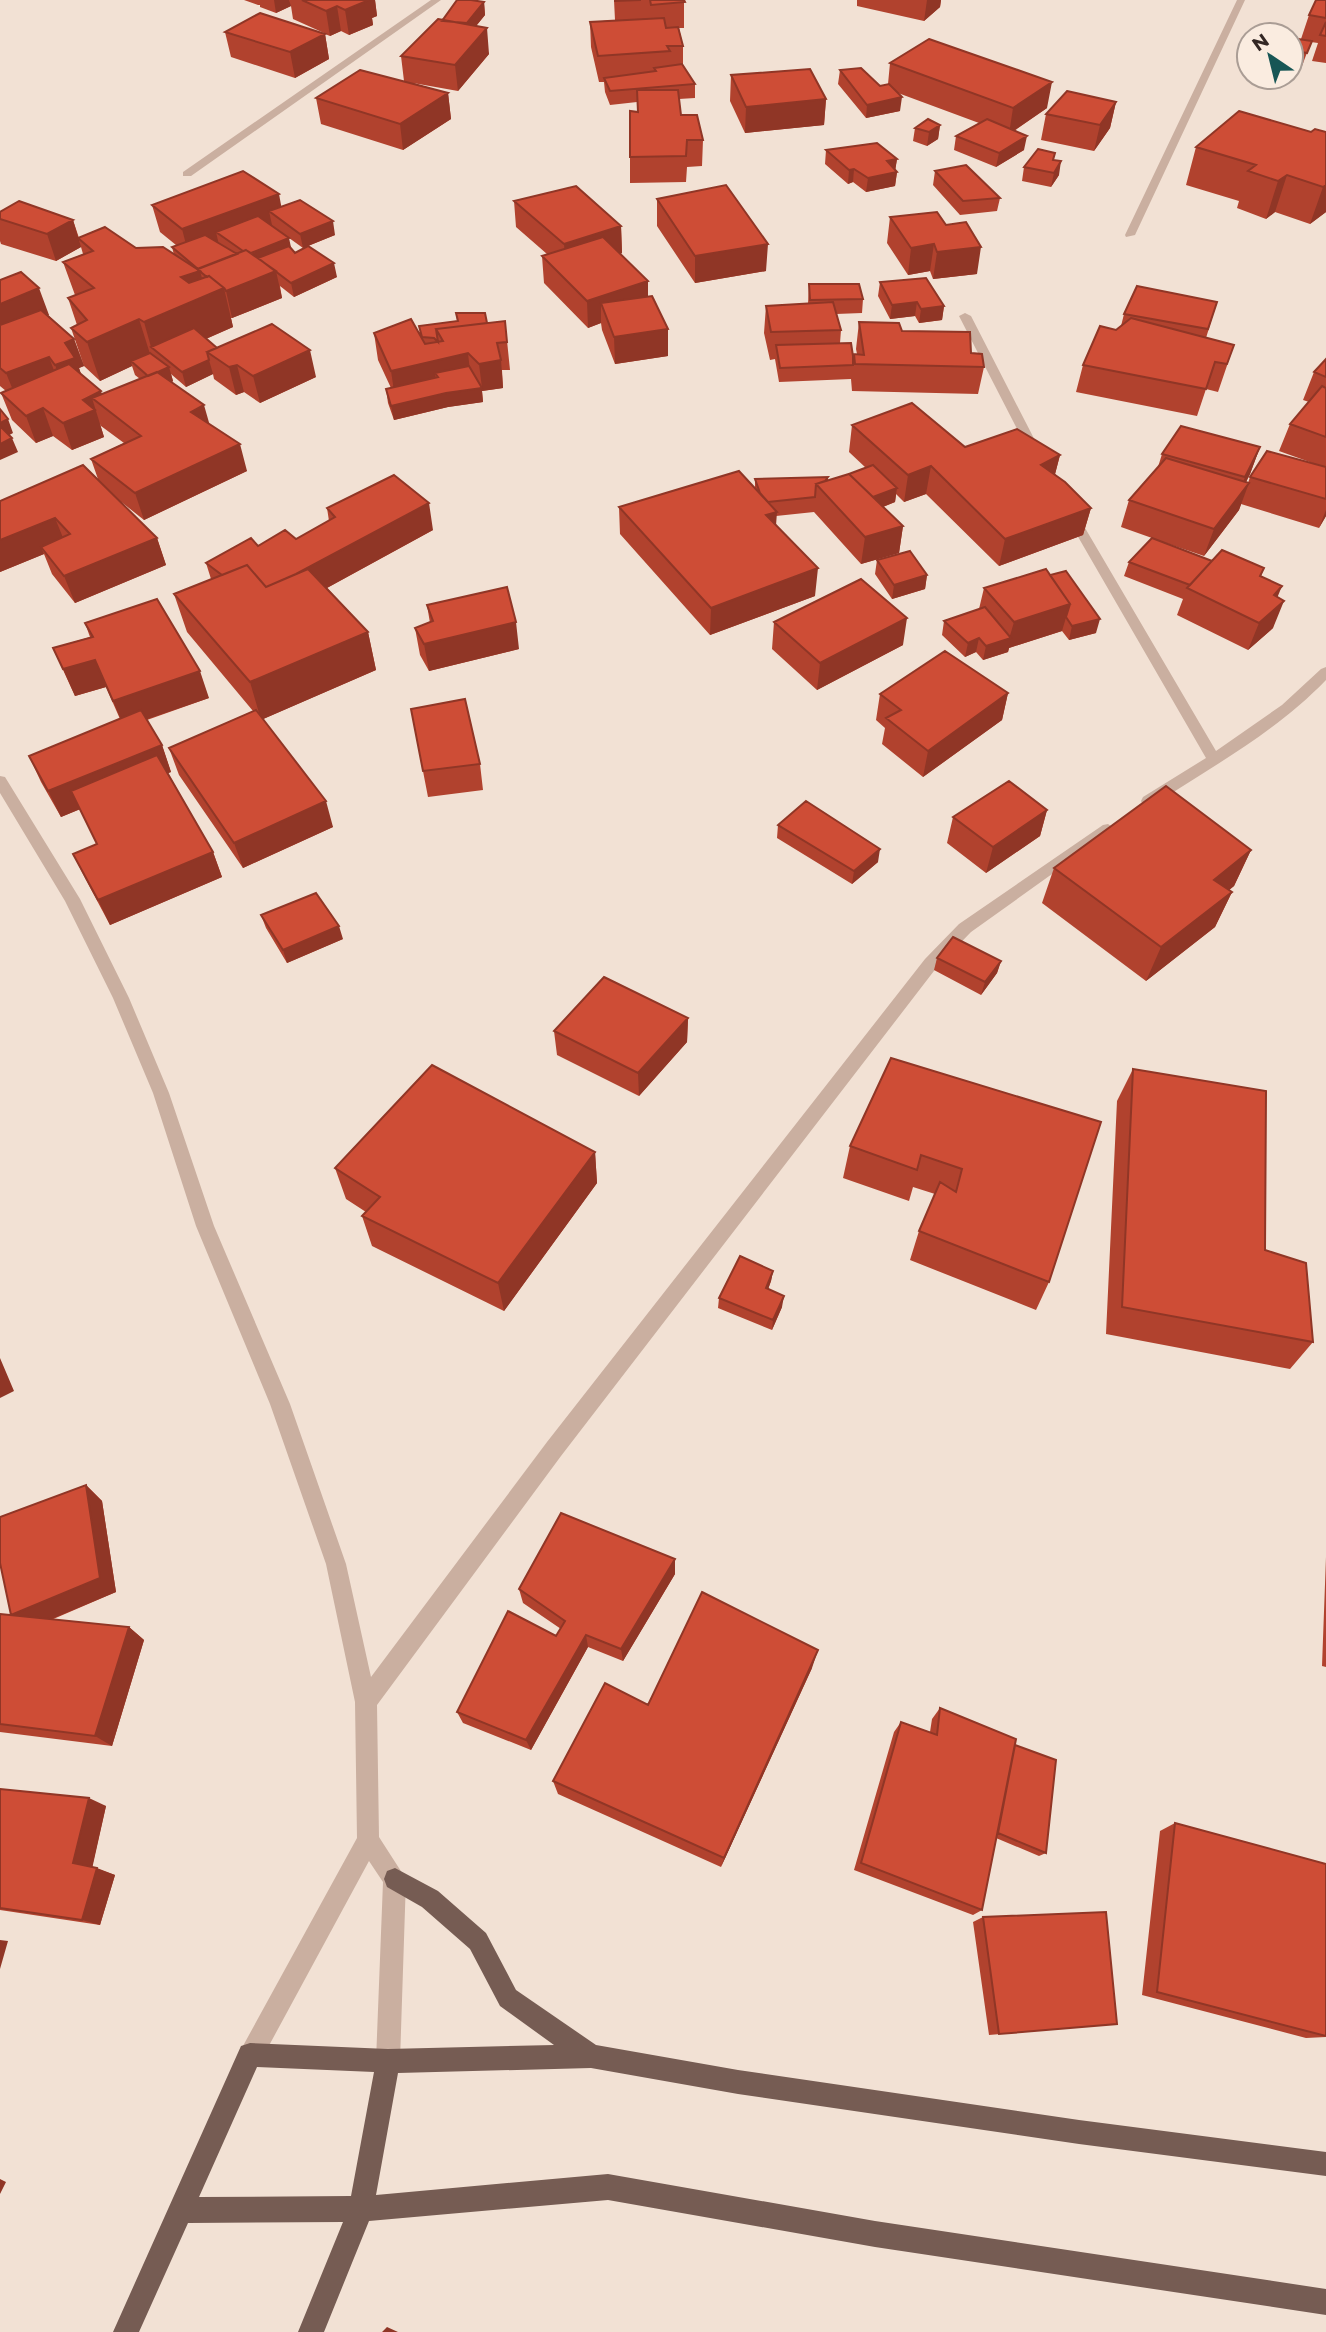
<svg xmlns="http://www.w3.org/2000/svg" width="1326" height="2332" font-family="Montserrat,sans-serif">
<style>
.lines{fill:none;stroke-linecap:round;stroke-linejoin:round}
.minor{fill:#caafa0;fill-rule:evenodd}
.major{fill:#765c53;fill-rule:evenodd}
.wall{fill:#b1422e}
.shaded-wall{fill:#903626}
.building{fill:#ce4d36;stroke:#903626;stroke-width:2}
</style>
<rect width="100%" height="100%" fill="#f2e1d4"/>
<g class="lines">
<path class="minor" d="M431,0H441L191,176H183V172Z
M1237,0H1245L1135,235L1126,237L1125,235Z
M965,313L971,316L1043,456L1041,459L1031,456L959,316Z
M1072,512L1078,516L1216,751L1282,705L1321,669L1326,667V680C1276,732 1213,766 1153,805H1143L1141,801L1143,797L1206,758L1066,516Z
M0,776L5,777L80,899L129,998L169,1093L214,1226L290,1404L346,1564L371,1677L547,1442L925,959L959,924L1103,825L1108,824L1115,829L971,932L937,967L561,1456L377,1705L379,1837L406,1879L400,2061L397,2070L388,2073L379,2070L376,2061L383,1882L369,1861L259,2064L250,2067L241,2064L238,2055L357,1838L355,1702L326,1564L270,1404L196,1226L153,1093L113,998L65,901L0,793Z"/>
<path class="major" d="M395,1868L438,1891L486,1933L516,1990L596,2045L738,2070L1079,2120L1326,2152V2176L1079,2144L738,2094L591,2068L398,2073L376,2195L608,2174L875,2221L1326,2289V2315L875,2247L608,2200L369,2221L324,2332H298L343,2222L188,2223L139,2332H113L241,2046L250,2043L388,2049L554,2045L500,2006L470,1949L422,1907L387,1887L384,1879L387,1871ZM257,2067L374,2072L351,2196L199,2197Z"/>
</g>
<path class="wall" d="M244,0H375L377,16L372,18L373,25L349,35L341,31L330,36L325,34L329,59L295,78L231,57L225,32L324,33L293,19L291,6L276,13L260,7V5H258Z
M614,0H684V28H679L683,46V66L695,84V98L679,99L681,115L703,140L702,166L687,167L686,182L630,183V157L637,112V102L610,105L605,92L604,82H599L591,47L590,22L615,20Z
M857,0H941L940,7L924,21L857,6Z
M1326,0V63L1312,61L1318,43L1311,42L1302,66L1291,64V38L1301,39L1309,15Z
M484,2L485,15L476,26L489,54L458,91L413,83L448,93L451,119L403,150L321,124L316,98L404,81L401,56L442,20Z
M890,63L1047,108L1014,131L1024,150L996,167L954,150L956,136L979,123L898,93L900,111L866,118L838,84L840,70L880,86L888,84Z
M731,75L826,99L824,125L745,133L730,101Z
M1116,102L1110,128L1094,151L1041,140L1046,114Z
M940,125L938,139L927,146L913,141L915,128Z
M1311,132H1326V212L1310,224L1275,212L1266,219L1237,208L1239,201L1186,185L1196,147Z
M826,150L897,159L895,170L897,172L895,186L866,192L853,182L848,184L825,164Z
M1054,160L1059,175L1051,187L1022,181L1024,167Z
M935,171L1000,198L997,211L960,215L933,185Z
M657,199L766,271L695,283L657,226Z
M514,201L621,226L622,253L620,254L668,329V356L615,364L602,330L601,323L588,328L544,283L542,256L547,254L516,227Z
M152,205L281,207L335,235L303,248L271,225L295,253L337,277L294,297L280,286L282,298L232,318H231L233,327L206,339L217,348L316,377L260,403L244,392L236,395L214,379L213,374L186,387L171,374L173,381L172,382L209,424L247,471L144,520L115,497L157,538L166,565L75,603L52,574L44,554L0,572V501L99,482L91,459L124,443L101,426L100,424L104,437L72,450L53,436L36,443L12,420L1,393L6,391L0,386V280L49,315H48L74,339L84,366L79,368L81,375L102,394L140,379L135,375L132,366L100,381L84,366L71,328L77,325L68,298L75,295L63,262L83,254L81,247L56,261L1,244L0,241V212L73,220L79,238L174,255L172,247L176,245L160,232Z
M937,212L977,274L933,279L930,271L908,275L887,243L890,217Z
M880,282L944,306L942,320L919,323L915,316L890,319L878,296Z
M809,284L863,299L862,313L836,314L841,330L840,343L853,356L857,354L856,349L859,322L902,331L971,353L984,367L978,394L852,391L851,379L779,382L775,359L770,360L764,333L766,306L808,304Z
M1217,302L1206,338L1234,345L1218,392L1206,389L1197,416L1076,392L1083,365L1121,326L1124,314Z
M456,313L487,323L505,321L510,370H502L503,388L482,391L483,402L448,407L394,420L388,403L386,389L391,388L378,360L374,333L421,336L419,326L457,321Z
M1326,359V516L1319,528L1241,504L1239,510L1204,556L1157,540L1212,561L1264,568L1261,576L1277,597L1273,628L1248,650L1177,615L1183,599L1124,576L1129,562L1152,538L1121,527L1129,500L1158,467L1162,454L1260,447L1250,474L1246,482L1248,483L1250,477L1318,465L1279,451L1290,424L1309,402L1303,400L1314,372Z
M852,425L965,447L1060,455L1055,474L1091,508L1083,535L999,566L926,494L904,502L896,494L895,502L883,507L903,526L899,553L861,564L814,512L776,516V525L815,596L710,635L620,534L619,507L755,488V479L828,477V481L866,468L849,452Z
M327,508L433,530L327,588L368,632L376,670L263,719L333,827L243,868L179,775L169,748L253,711L187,632L174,594L211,579L206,563L258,546L296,539L329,521Z
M877,560L927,575L925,589L892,599L875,574Z
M1046,569L1096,633L1069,640L1062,631L1009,648L1008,652L983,660L976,652L965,657L942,635L944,621L979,609L984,588Z
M427,605L519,649L429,671L420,655L415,628L430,623Z
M774,622L903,645L817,690L772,649Z
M85,623L209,698L147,720L162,745L171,772L168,773L213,852L222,877L110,925L86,880L73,854L97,844L80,809L61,817L41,782L29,756L120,719L106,687L75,696L53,648L90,637Z
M1008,693L1002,720L923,777L882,744L885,728L876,720L880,694Z
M411,709L480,764L483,790L428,797Z
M1047,810L1040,836L986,873L947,843L953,817Z
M778,825L878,862L852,884L777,838Z
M1251,850L1234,886L1229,890L1232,892L1215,927L1146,981L1042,903L1054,868Z
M261,915L343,939L287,963L266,928Z
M937,958L1001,961L997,973L981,995L934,970Z
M688,1018L687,1042L639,1096L557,1055L554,1031Z
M891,1058L1049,1282L1036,1310L910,1260L919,1231L935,1194L913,1187L909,1201L843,1178L850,1146Z
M1133,1069L1265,1250L1313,1342L1290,1369L1106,1334L1117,1101Z
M595,1152L597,1183L504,1311L372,1246L362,1216L366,1212L346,1199L335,1168Z
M773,1271L771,1281L768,1289L782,1307L772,1330L718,1308L719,1298Z
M86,1485L102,1501L116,1592L51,1620L129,1627L144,1640L112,1746L0,1732V1614L12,1616Z
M1326,1557V1667L1322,1666Z
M675,1574L623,1661L588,1647L531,1750L463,1723L457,1712L556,1636L561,1629L523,1603L519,1589Z
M812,1668L721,1867L558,1794L553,1781L648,1705Z
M940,1708L1015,1745L1046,1853L1039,1856L996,1838L982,1910L973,1915L854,1870L894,1732L901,1722L930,1732L932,1719Z
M0,1789L106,1806L92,1867L115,1875L100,1925L0,1910Z
M1175,1823L1326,2037L1306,2038L1142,1995L1160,1831Z
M983,1917L1117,2024L989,2035L973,1922Z"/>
<path class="shaded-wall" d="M274,0H289L291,6L276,13Z
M361,0H375L377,16L372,18L373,25L349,35L345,10Z
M927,0H941L940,7L924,21Z
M484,2L485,15L468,36L467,23Z
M337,6L341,31L330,36L326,11Z
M487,28L489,54L458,91L455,65Z
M325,34L329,59L295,78L290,52Z
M1052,82L1047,108L1009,134L1013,108Z
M448,93L451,119L403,150L400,124Z
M902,97L900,111L866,118L867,105Z
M826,99L824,125L745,133L746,107Z
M1116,102L1110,128L1094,151L1100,125Z
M940,125L938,139L927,146L929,132Z
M1027,136L1024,150L996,167L999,153Z
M897,159L895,172L887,161Z
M1061,161L1059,175L1051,187L1054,173Z
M854,169L853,182L848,184L849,170Z
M897,172L895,186L866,192L868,178Z
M1287,175L1275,212L1266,219L1278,181Z
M1326,185V212L1310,224L1323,187Z
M279,194L284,221L269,211L272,225L216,232L219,245L189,256L182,229Z
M73,220L81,247L56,261L47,234Z
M333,221L335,235L303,248L300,234Z
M621,226L622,253L566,271L564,244Z
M289,238L292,252L265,263L248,255Z
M768,244L766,271L695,283V256Z
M934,244L930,271L908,275L911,248Z
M981,247L977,274L933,279L937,252Z
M334,263L337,277L294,297L291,283Z
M200,271L207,296L224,288L233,327L164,357L151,347L144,322L181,277Z
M276,271L282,298L232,318L226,291Z
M648,281V308L601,303V323L588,328L587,301Z
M39,288L49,315L0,335V304Z
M917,302L915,316L890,319L892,305Z
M944,306L942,320L919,323L921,309Z
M139,319L151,357L131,361L132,366L100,381L87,342Z
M668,329V356L615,364L614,337Z
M74,339L84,366L79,368L85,385L65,393L55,365L65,343Z
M310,350L316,377L260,403L253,376Z
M468,353L471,380L438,377L435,373L437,387L395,398L391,371Z
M49,357L59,384L17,400L6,373Z
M209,360L213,374L186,387L182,372Z
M501,360L503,388L482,391L483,402L448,407L394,420L391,406L446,393L482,388L479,364Z
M237,365L244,392L236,395L229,367Z
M169,367L173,381L154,391L150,377Z
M101,391L107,410L92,398L104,437L72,450L63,423L83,400Z
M204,405L212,433L191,412Z
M43,408L53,436L36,443L26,416Z
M8,419L13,433L4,438L0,429V423Z
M12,438L18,452L0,460V444Z
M240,444L247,471L144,520L135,493Z
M1260,447L1250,474L1239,496L1249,483L1239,510L1204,556L1214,529L1237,499L1245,477Z
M1060,455L1053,482L1041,465Z
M931,466L926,494L904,502L908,475Z
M897,488L895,502L865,514L867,499Z
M429,503L433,530L270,619L263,592Z
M1091,508L1083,535L999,566L1005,539Z
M1326,510V516L1319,528Z
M777,512L775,539L766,515Z
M55,518L66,545L41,547L44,554L0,572V540Z
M903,526L899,553L861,564L865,537Z
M157,538L166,565L75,603L64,576Z
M818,568L815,596L710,635L711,608Z
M927,575L925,589L892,599L894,585Z
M1282,586L1271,613L1284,601L1273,628L1248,650L1259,623L1274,595Z
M1070,604L1062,631L1009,648L1008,652L983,660L986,646L1009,639L1014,622Z
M907,618L903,645L817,690L820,663Z
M1100,619L1096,633L1069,640L1072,626Z
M516,622L519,649L429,671L424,644Z
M368,632L376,670L261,720L250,682Z
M979,638L976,652L965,657L968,643Z
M95,660L106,687L75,696L63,669Z
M200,671L209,698L124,727L113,701Z
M1008,693L1002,720L923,777L928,751Z
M162,745L171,772L61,817L48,791Z
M326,801L333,827L243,868L234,843Z
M1047,810L1040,836L986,873L993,847Z
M880,849L878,862L852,884L854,871Z
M1251,850L1234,886L1197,916L1214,880Z
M213,852L222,877L110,925L98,900Z
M1232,892L1215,927L1146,981L1161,947Z
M339,926L343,939L287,963L283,950Z
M1001,961L997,973L981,995L985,982Z
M688,1018L687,1042L639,1096L638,1073Z
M595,1152L597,1183L504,1311L498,1283Z
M773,1271L771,1281L765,1298L766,1288Z
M784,1296L782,1307L772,1330L773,1320Z
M0,1358L14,1391L0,1398Z
M86,1485L102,1501L116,1592L30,1628L11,1615Z
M675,1559V1574L623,1661L621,1649Z
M129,1627L144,1640L112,1746L95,1736Z
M586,1635L588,1647L531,1750L526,1740Z
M818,1650L812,1668L721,1867L724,1858Z
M89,1798L106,1806L92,1869L73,1863Z
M97,1868L115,1875L100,1925L82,1920Z
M0,1940L8,1941L0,1969Z
M0,2179L6,2182L0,2194Z
M387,2327L398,2332H382Z"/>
<path class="building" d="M302,0H369L345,10L337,6L326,11Z
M457,0H471L484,2L467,23L442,21Z
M615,0H641L615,1Z
M650,0H684L685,2L651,5Z
M1316,0H1326V18L1309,15Z
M260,13L325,34L290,52L225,32Z
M664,18L666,28L678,27L683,46H667L670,51L598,56L590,22Z
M438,19L487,28L455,65L401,56Z
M1326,22V36L1320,35Z
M1257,32L1275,35H1255Z
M1291,38L1312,41L1307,53L1291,50Z
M929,39L1052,82L1013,108L890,63Z
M682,64L695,84L610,91L604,78L656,71L654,68Z
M861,68L880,86L889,84L902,97L867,105L840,70Z
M810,69L826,99L746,107L731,75Z
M360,70L448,93L400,124L316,98Z
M637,90H678L681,115H697L703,140H687L686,156L630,157V111L638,112Z
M1067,91L1116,102L1100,125L1046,114Z
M1239,111L1311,132L1315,129L1326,132V185L1323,187L1287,175L1278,181L1248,171L1256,165L1196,147Z
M928,119L940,125L929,132L915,128Z
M987,119L1027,136L999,153L956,136Z
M877,143L897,159L887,161L897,172L868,178L854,169L849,170L826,150Z
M1038,149L1055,153L1053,160L1061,161L1054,173L1024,167Z
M966,165L1000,198L963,201L935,171Z
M243,171L279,194L182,229L152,205Z
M726,185L768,244L695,256L657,199Z
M576,186L621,226L564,244L514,201Z
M300,200L333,221L300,234L269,211Z
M19,201L73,220L47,234L0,219V212Z
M937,212L946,225L966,222L981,247L937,252L934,244L911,248L890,217Z
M258,216L289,238L251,253L246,250L243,251L216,232Z
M105,227L136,248L163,247L200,271L181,277L189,283L209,276L224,288L144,322L139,319L87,342L71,328L87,320L68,298L94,288L63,262L93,251L78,238Z
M205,235L237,254L198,269L172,247Z
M603,237L648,281L587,301L542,256Z
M289,246L295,253L308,246L334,263L291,283L258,258Z
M246,250L276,271L226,291L224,288L209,276L207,277L197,269Z
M21,272L39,288L0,304V280Z
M926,278L944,306L921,309L917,302L892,305L880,282Z
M809,284H859L863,299L810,300Z
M1137,286L1217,302L1208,329L1124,314Z
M652,296L668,329L614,337L601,303Z
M833,302L841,330L771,332L766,306Z
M41,310L74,339L65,343L75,358L55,365L49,357L6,373L0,368V325Z
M456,313H485L487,323L436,329L438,342L434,338L422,337L419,326L458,321Z
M1131,318L1234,345L1227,364L1215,362L1206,389L1083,365L1100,326L1116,330Z
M411,319L425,344L443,341L436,329L505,321L507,342L497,343L501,360L479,364L468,353L391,371L374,333Z
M859,322L899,323L902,331L970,332L971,353L982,354L984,367L855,364L854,354L864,355Z
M272,324L310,350L253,376L237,365L229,367L207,352Z
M194,328L217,348L207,352L209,360L182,372L151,347Z
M851,343L853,356V365L780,368L776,345Z
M150,353L169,367L158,372L148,376L131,361Z
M1326,359V377L1314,372Z
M69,364L101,391L83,400L95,410L63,423L43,408L26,416L1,393Z
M469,366L482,388L446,393L391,406L386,389L438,377L435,373Z
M157,372L204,405L191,412L240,444L135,493L91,459L141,436L92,398Z
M1322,386L1326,388V437L1290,424Z
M912,403L965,447L1017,429L1060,455L1041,465L1065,482L1091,508L1005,539L931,466L908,475L852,425Z
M0,409L8,419L0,423Z
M0,426L12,438L0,444Z
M1181,426L1260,447L1245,477L1162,454Z
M1267,451L1326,467V499L1250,477Z
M1166,458L1249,483L1214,529L1129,500Z
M83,465L157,538L64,576L41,547L70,534L55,518L0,540V501Z
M873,465L897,488L873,497L849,474Z
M739,471L777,512L766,515L818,568L711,608L619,507Z
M849,474L903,526L865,537L816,484Z
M394,475L429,503L296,574L266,587L247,565L222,575L206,563L251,538L258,546L285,530L296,539L335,517L327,508Z
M828,477L825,481L816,484L815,497L768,502L760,493L755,479Z
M1152,538L1212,561L1190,585L1129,562Z
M1222,550L1264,568L1260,576L1282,586L1274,595L1284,601L1259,623L1187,588Z
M910,551L927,575L894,585L877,560Z
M247,565L266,587L308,569L368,632L250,682L174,594Z
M1046,569L1070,604L1014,622L984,588Z
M1066,571L1100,619L1072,626L1066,617L1070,604L1050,575Z
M861,579L907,618L820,663L774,622Z
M507,587L516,622L424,644L415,628L433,621L427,605Z
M157,599L200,671L113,701L95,660L63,669L53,648L93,637L85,623Z
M985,607L1011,638L986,646L979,638L968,643L944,621Z
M945,651L1008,693L928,751L886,718L901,710L880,694Z
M465,699L480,764L423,771L411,709Z
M141,710L162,745L48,791L29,756Z
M256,710L326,801L234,843L169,748Z
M157,755L213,852L98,900L73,854L97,844L71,791Z
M1009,781L1047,810L993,847L953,817Z
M1166,786L1251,850L1214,880L1232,892L1161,947L1054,868Z
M806,801L880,849L854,871L778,825Z
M316,893L339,926L283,950L261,915Z
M953,937L1001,961L985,982L937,958Z
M604,977L688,1018L638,1073L554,1031Z
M891,1058L1101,1122L1049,1282L919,1231L940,1182L956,1192L962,1169L921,1155L917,1170L850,1146Z
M432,1065L595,1152L498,1283L362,1216L380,1197L335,1168Z
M1133,1069L1266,1091L1265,1250L1306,1263L1313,1342L1122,1307Z
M740,1256L773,1271L766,1288L784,1296L773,1320L719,1298Z
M86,1485L100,1578L11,1615L0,1563V1517Z
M561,1513L675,1559L621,1649L586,1635L526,1740L457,1712L508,1611L556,1636L565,1621L519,1589Z
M702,1592L818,1650L724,1858L553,1781L605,1683L648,1705Z
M0,1614L129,1627L95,1736L0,1724Z
M940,1708L1016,1739L982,1910L861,1863L901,1722L937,1735Z
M1015,1745L1056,1760L1046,1853L998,1833Z
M0,1789L89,1798L73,1863L97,1868L82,1920L0,1908Z
M1175,1823L1326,1864V2036L1157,1992Z
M1106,1912L1117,2024L999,2034L983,1917Z"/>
<g transform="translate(1270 56) rotate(325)"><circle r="33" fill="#faece0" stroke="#aa9d95" stroke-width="2"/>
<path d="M0-5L12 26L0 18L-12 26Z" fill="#175655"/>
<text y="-10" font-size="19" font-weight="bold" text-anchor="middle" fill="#332724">N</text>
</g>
</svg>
